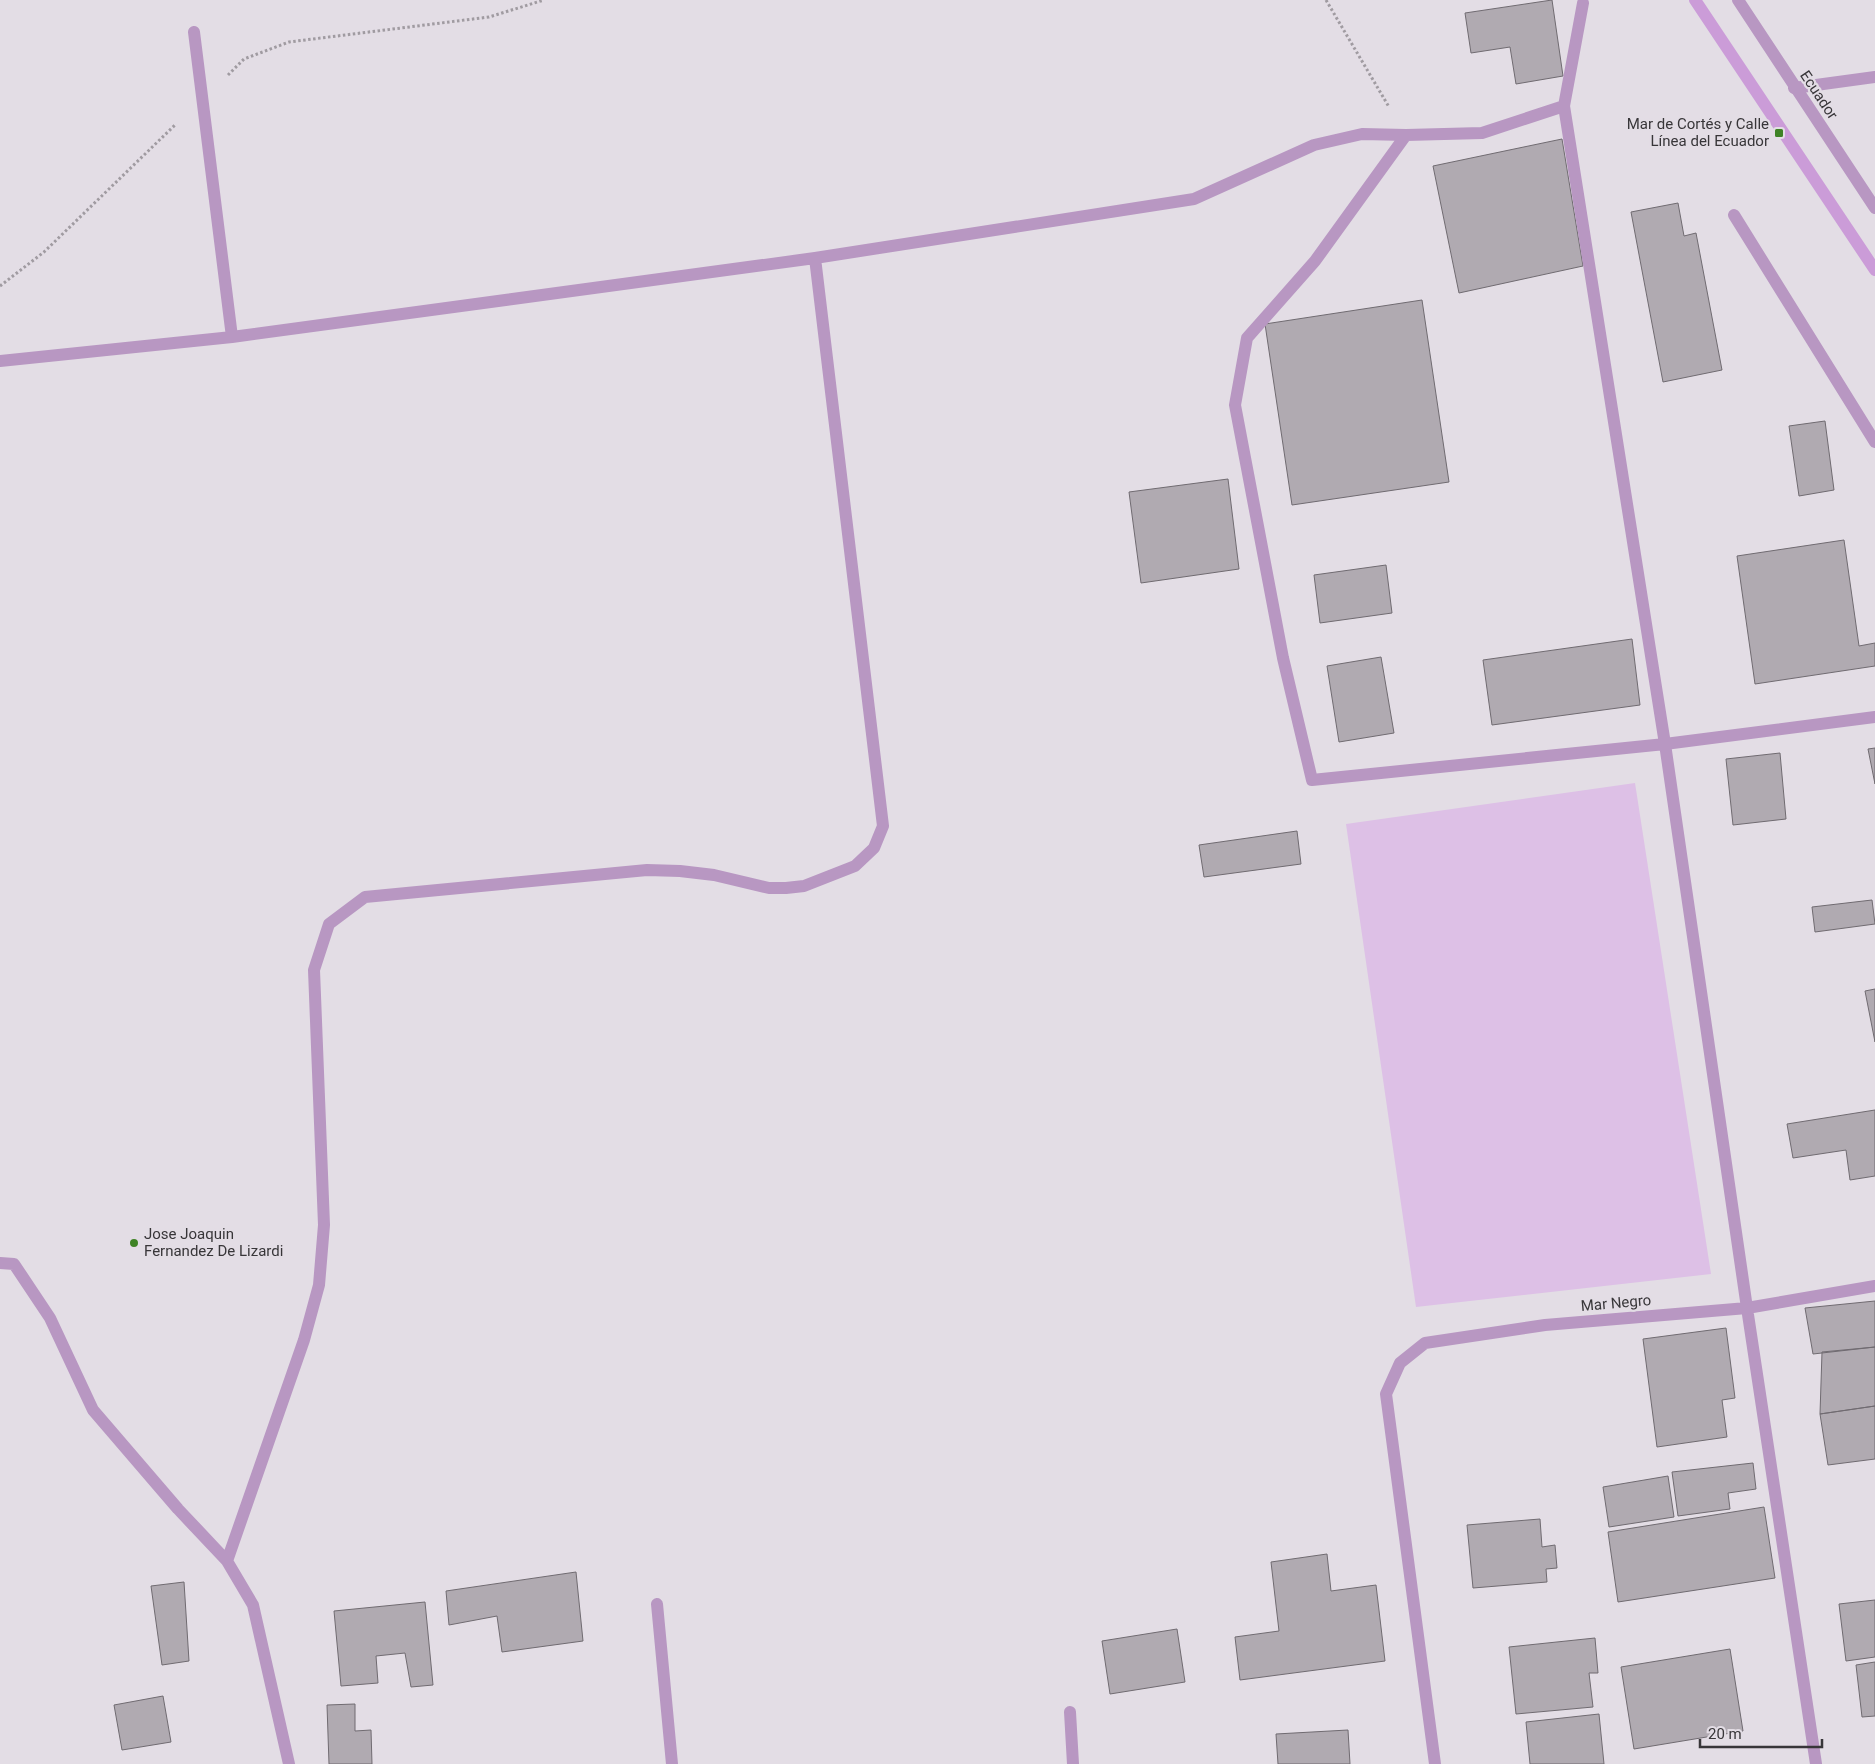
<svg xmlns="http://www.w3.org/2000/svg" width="1875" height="1764" font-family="Roboto,sans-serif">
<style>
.green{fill:#ddc0e6}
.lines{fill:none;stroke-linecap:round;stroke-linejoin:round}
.stream{stroke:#cb9cd8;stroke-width:12}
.building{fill:#b0aab1;stroke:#706b71}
.path{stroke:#a09ba1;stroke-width:3;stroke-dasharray:2.5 2.5;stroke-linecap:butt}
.minor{stroke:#b897c2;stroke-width:12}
.tertiary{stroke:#b897c2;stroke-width:12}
.poi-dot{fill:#3e8225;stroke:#e3dde5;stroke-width:2}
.labels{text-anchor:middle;stroke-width:4.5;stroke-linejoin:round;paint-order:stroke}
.street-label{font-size:15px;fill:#383639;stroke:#e3dde5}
.poi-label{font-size:15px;fill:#383639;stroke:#e3dde5;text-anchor:end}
</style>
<rect width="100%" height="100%" fill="#e3dde5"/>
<path class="green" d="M1635,783L1711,1274L1416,1307L1346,824Z"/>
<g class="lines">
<path class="stream" d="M1695,0L1875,270"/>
</g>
<path class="building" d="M1552,0L1563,76L1516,84L1510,47L1471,53L1465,13Z
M1562,139L1583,266L1459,293L1433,166Z
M1678,203L1684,236L1696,233L1722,370L1663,382L1631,212Z
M1422,300L1449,482L1292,505L1265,324Z
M1825,421L1834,490L1799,496L1789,426Z
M1228,479L1239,569L1141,583L1129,492Z
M1844,540L1859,646L1875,643V666L1755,684L1737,556Z
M1386,565L1392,613L1320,623L1314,575Z
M1632,639L1640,705L1492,725L1483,660Z
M1381,657L1394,733L1339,742L1327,666Z
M1875,748V784L1868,749Z
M1780,753L1786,819L1733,825L1726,759Z
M1297,831L1301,864L1204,877L1199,845Z
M1872,900L1875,924L1815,932L1812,907Z
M1875,989V1042L1865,991Z
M1875,1110V1176L1850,1180L1846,1150L1793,1158L1787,1124Z
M1875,1301V1347L1813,1354L1805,1308Z
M1726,1328L1735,1398L1722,1400L1727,1437L1657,1447L1643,1339Z
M1875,1347V1406L1820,1414L1822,1352Z
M1875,1406V1459L1828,1465L1820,1414Z
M1753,1463L1756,1489L1728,1493L1730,1509L1678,1516L1672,1472Z
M1668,1476L1674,1517L1609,1527L1603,1487Z
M1764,1507L1775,1578L1618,1602L1608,1532Z
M1540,1519L1542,1547L1555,1545L1557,1568L1546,1569L1547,1582L1473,1588L1467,1525Z
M1327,1554L1331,1591L1376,1585L1385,1661L1240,1680L1235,1637L1279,1631L1271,1562Z
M576,1572L583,1641L502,1652L497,1616L449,1625L446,1591Z
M184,1582L189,1661L162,1665L151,1586Z
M1875,1600V1657L1846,1661L1839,1604Z
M425,1602L433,1685L411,1687L405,1653L376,1656L378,1683L341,1686L334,1611Z
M1177,1629L1185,1682L1110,1694L1102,1641Z
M1595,1638L1598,1673H1589L1593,1707L1516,1714L1509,1647Z
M1730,1649L1743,1731L1634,1749L1621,1667Z
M1875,1662V1716L1862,1717L1856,1665Z
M163,1696L171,1742L122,1750L114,1705Z
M355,1704V1731L371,1730L372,1764H329L327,1705Z
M1599,1714L1604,1764H1530L1526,1722Z
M1348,1730L1350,1764H1278L1276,1734Z"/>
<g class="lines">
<path class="path" d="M1326,0L1389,107
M228,75L244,59L289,42L489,17L544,0
M0,286L44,252L176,124"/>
<path class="minor" d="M1583,3L1564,106L1665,744L1747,1308L1816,1764
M194,32L232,337
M1794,88L1875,77
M1406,135L1315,261L1247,338L1235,405L1283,658L1312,780L1665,744L1875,717
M1734,215L1875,442
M0,361L232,337L815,258L1194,199L1314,145L1362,134L1406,135L1482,133L1564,106
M0,1263L14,1264L50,1318L93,1410L178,1509L227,1561L253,1605L289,1764
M227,1561L304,1340L319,1285L324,1225L314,970L329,924L365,897L647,870L680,871L714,875L769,888H786L804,886L855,866L874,848L883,826L815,258
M657,1604L672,1764
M1070,1712L1073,1764
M1435,1764L1386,1394L1400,1363L1425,1343L1545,1325L1747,1308L1875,1286"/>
<path class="tertiary" d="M1738,0L1875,208"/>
</g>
<g class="poi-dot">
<rect x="1774" y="128" width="10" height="10" rx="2.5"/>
<circle cx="134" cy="1243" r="5"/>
</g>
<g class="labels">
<g class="street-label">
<text transform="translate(1819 95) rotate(56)" y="5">Ecuador</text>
<text transform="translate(1616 1303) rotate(-5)" y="5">Mar Negro</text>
</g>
<g class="poi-label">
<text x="1769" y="129">Mar de Cortés y Calle<tspan x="1769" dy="17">Línea del Ecuador</tspan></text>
<text x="144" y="1239" text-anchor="start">Jose Joaquin<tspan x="144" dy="17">Fernandez De Lizardi</tspan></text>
</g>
</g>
<path d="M1700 1739v8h122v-8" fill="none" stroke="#383639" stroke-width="2.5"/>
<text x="1708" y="1739" font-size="15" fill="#383639" stroke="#e3dde5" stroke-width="4" paint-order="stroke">20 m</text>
</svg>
